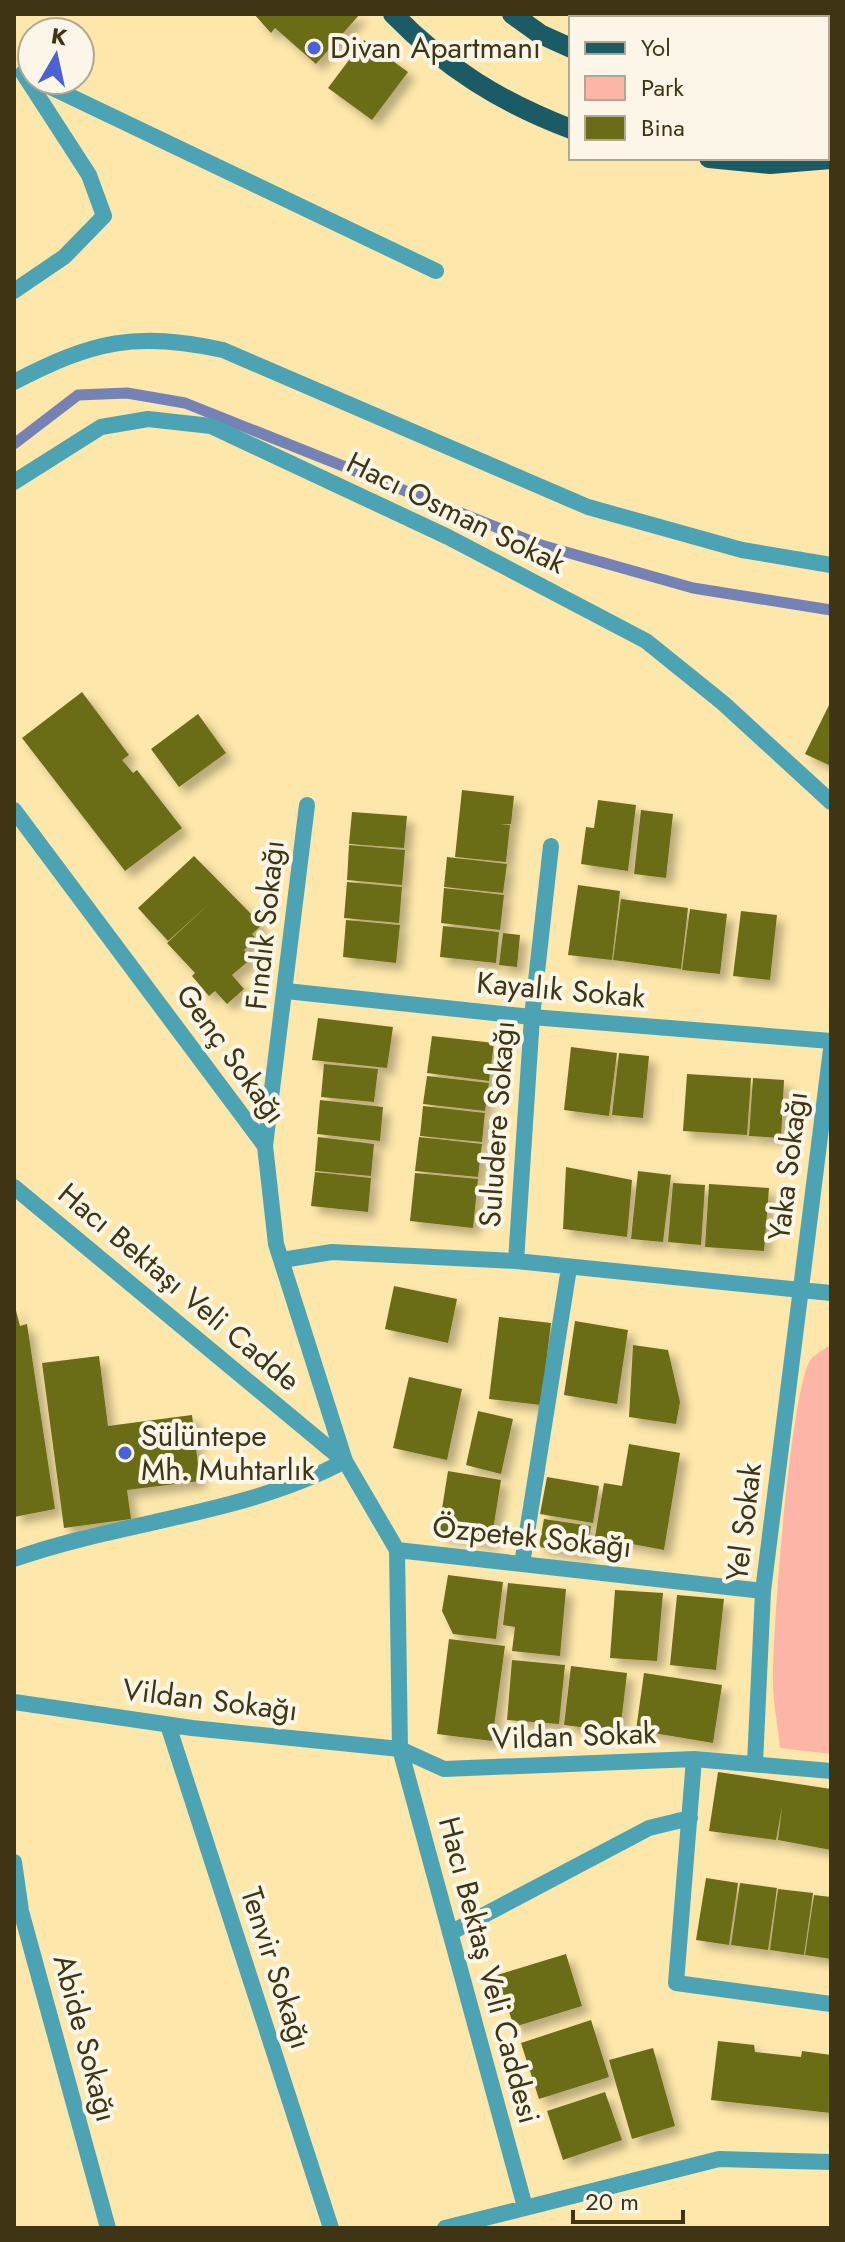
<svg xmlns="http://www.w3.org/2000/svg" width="845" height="2242" font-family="Jost,sans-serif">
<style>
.green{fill:#fdb5a8}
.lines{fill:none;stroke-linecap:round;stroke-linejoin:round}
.stream{stroke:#7482b6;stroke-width:11}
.building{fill:#6a6c18;filter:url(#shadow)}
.minor{stroke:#4ca3b3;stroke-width:16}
.primary{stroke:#1a5b65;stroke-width:20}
.poi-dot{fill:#4b62d7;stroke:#fbf6e7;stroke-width:3}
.labels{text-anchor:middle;stroke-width:8;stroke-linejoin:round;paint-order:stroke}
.poi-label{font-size:30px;fill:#3f3413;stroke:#fbf6e7;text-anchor:start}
.street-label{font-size:30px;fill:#3f3413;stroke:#fbf6e7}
</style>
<defs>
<filter id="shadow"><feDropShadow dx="7" dy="7" stdDeviation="4" flood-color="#0004"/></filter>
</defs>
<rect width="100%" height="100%" fill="#fde7aa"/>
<path class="green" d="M695,14H809V18H712Z
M831,1345V1754L780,1748C778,1726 773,1703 773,1681C772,1636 791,1385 811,1359C816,1354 825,1348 831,1345Z"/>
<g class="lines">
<path class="stream" d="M14,444L78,395L127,393L185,403L541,545L693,588L831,610"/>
</g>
<path class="building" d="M254,14H360L316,64L275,28L271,33Z
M364,40L408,72L372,120L328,88Z
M82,692L129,755L122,760L133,773L137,770L182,828L125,871L22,738Z
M831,701V766L805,754Z
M198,714L226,753L179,787L151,749Z
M462,790L514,796L511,824H500L510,825L506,862L455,857Z
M598,800L636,805L628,871L581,864L586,827L594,828Z
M641,810L673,814L666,878L634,874Z
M352,812L407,816L404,848L349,844Z
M349,845L405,850L402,885L347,880Z
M194,856L262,925L252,934L256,939L244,950L252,958L232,975L244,989L227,1004L215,991L209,996L192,976L195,973L167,943L210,903L168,941L138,908Z
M447,857L507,864L503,893L444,887Z
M347,882L402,887L399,923L344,918Z
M578,885L620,891L612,960L568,955Z
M444,888L504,895L500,930L441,923Z
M621,899L688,908L681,969L613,960Z
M690,909L727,914L720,974L682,970Z
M741,911L777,915L770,980L733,976Z
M346,920L400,925L396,963L343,957Z
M443,926L499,932L496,963L440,957Z
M503,933L520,935L517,967L499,965Z
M318,1018L393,1027L387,1068L312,1060Z
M432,1036L494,1043L489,1081L427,1073Z
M571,1047L617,1053L609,1116L564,1110Z
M619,1053L649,1056L643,1118L612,1115Z
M324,1064L378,1069L374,1102L321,1097Z
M687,1074L751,1078L747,1135L683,1131Z
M427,1076L489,1083L485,1111L423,1104Z
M753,1078L784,1080L781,1138L749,1136Z
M320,1100L383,1107L380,1141L317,1134Z
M423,1106L485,1113L482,1142L420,1136Z
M318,1137L374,1144L371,1176L315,1171Z
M419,1137L482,1144L478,1177L415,1171Z
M566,1167L632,1180L627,1237L563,1229Z
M638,1171L671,1175L663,1242L631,1239Z
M315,1172L371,1178L368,1212L311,1206Z
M415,1173L478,1179L473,1228L410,1221Z
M673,1183L705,1185L701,1245L668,1242Z
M709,1184L769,1188L764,1251L705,1247Z
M394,1286L457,1299L448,1343L385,1329Z
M14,1303L20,1326L27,1324L55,1509L14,1517Z
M499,1317L551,1323L541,1405L489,1399Z
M575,1321L628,1330L617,1404L564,1395Z
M633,1345L668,1350L680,1402L676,1424L629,1417Z
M99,1356L108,1426L192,1415L200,1481L127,1490L131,1519L64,1528L42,1363Z
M409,1377L462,1389L447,1460L393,1448Z
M478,1411L513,1419L501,1474L466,1465Z
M629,1444L680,1453L664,1550L595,1537L604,1483L622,1486Z
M448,1471L501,1480L491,1543L438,1534Z
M547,1477L599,1486L593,1523L540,1514Z
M544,1519L591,1526L586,1554L539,1547Z
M448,1575L503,1582L496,1639L453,1634L442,1611Z
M508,1583L566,1589L560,1656L512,1651L515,1627L503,1625Z
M615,1590L663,1593L657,1661L610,1658Z
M677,1595L724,1599L716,1670L670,1665Z
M449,1639L505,1646L492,1741L437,1734Z
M512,1660L565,1665L559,1724L507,1720Z
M571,1666L627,1673L620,1732L564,1725Z
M644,1673L722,1685L713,1743L636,1730Z
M718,1772L831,1789V1850L778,1840L782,1807L776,1840L709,1831Z
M706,1878L738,1883L729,1945L696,1940Z
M740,1883L777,1888L768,1950L731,1945Z
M778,1889L813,1893L804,1955L770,1950Z
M814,1895L831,1897V1959L805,1955Z
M566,1954L582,2006L514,2027L497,1975Z
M591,2020L609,2077L539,2099L521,2043Z
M718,2041L754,2045L755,2052L801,2057L802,2051L831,2055V2113L711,2100Z
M653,2048L675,2126L632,2139L609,2060Z
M605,2092L622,2140L563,2160L547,2111Z"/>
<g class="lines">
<path class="minor" d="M36,80L436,271
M14,291L64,257L104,216L89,175L23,73
M14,382C93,341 136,331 223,350L588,507L742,550L831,565
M14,482L101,427L148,419L211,426L448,537L646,641L723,703L831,802
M14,810L265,1146L276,1244L345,1461L397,1550L763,1591
M286,991L532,1017L831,1041
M265,1146L307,805
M14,1187L343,1460
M282,1260L332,1252L516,1261L831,1293
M516,1261L532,1017L551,846
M397,1550L400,1749L525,2207
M14,1559C122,1521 243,1515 345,1461
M522,1564L569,1268
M14,1702L192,1728L400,1749L444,1769L694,1759L831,1771
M168,1725L331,2228
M694,1759L676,1983L831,2004
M755,1763L763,1591L831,1049
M14,1862L21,1911L108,2228
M450,1933L649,1828L690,1818
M445,2228L719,2159L831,2162"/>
<path class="primary" d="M393,14C446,68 500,102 571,129
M512,14L540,34L571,48
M827,85H831
M709,158L770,164L831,159"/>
</g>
<g class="poi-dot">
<circle cx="314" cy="48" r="8"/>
<circle cx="125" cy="1453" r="8"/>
</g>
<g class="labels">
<g class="poi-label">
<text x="330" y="58">Divan Apartmanı</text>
<text x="141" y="1446">Sülüntepe<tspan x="141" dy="34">Mh. Muhtarlık</tspan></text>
</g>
<g class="street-label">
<text transform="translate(456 513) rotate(26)" y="10">Hacı Osman Sokak</text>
<text transform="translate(265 925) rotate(-84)" y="10">Fındık Sokağı</text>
<text transform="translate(561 990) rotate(5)" y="10">Kayalık Sokak</text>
<text transform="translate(231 1054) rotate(54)" y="10">Genç Sokağı</text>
<text transform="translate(497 1124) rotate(-86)" y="10">Suludere Sokağı</text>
<text transform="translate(788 1166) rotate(-83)" y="10">Yaka Sokağı</text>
<text transform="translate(179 1287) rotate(40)" y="10">Hacı Bektaşı Veli Cadde</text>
<text transform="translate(744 1522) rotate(-83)" y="10">Yel Sokak</text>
<text transform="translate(532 1537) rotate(6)" y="10">Özpetek Sokağı</text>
<text transform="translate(210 1700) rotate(7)" y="10">Vildan Sokağı</text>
<text transform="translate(574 1736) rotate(-2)" y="10">Vildan Sokak</text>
<text transform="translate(276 1968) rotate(72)" y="10">Tenvir Sokağı</text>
<text transform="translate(489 1970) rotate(75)" y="10">Hacı Bektaş Veli Caddesi</text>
<text transform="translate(85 2038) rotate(75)" y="10">Abide Sokağı</text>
</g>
</g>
<rect width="845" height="2242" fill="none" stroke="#3f3413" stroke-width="32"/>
<rect x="569" y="16" width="260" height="144" fill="#fbf6e7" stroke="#b0a892" stroke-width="2"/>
<rect x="585" y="42" width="40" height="12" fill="#1a5b65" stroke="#b0a892" stroke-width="2"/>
<text x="641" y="56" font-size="24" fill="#3f3413">Yol</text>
<rect x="585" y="76" width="40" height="24" fill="#fdb5a8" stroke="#b0a892" stroke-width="2"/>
<text x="641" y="96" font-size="24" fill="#3f3413">Park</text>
<rect x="585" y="116" width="40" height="24" fill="#6a6c18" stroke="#b0a892" stroke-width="2"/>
<text x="641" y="136" font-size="24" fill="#3f3413">Bina</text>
<g transform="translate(56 56) rotate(9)"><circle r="38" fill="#fbf6e7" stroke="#b0a892" stroke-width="2"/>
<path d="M0-6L14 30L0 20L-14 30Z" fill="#4b62d7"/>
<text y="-12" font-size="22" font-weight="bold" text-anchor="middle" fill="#3f3413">K</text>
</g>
<path d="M573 2210v12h110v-12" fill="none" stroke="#3f3413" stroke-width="4"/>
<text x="585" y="2210" font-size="24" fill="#3f3413" stroke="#fbf6e7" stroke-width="6" paint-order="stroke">20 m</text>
</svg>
